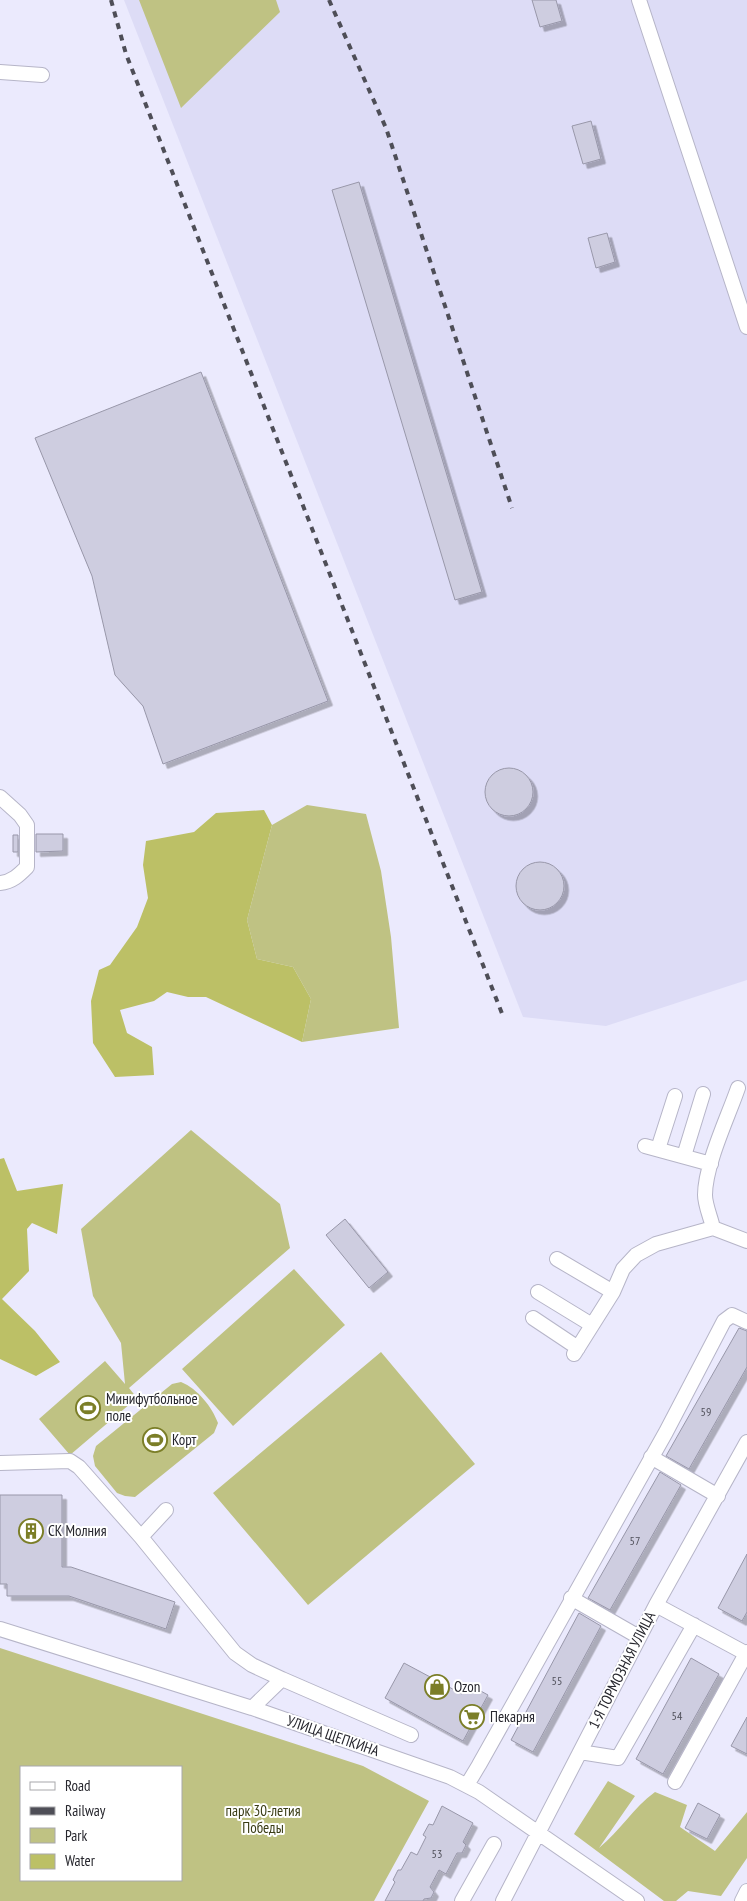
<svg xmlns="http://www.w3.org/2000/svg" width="747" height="1901" font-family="'PT Sans Narrow',sans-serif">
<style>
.built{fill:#dddcf6}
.green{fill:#bfc283;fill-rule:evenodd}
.water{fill:#bcc066}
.building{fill:#cecde0;stroke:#9897a9;filter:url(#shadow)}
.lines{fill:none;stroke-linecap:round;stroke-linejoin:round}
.minor-casing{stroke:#b6b5c8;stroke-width:16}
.minor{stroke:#fff;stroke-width:14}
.rail{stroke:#4e4e57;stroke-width:4;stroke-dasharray:6 6;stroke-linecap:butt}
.labels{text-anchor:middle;stroke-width:4;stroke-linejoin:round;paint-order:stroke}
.number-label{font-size:12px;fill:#50505a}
.poi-label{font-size:15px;fill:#26262d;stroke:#fff;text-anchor:start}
.street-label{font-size:15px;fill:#26262d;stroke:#fff}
.park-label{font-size:15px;fill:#3a3c16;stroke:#fff}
</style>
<defs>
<filter id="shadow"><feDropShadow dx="4.5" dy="4.5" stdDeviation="0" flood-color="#0004"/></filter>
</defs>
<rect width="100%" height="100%" fill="#ebeafd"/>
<path class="built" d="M124,0H747V980L606,1026L523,1017Z"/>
<path class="green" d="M139,0H276L280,12L181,108Z
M307,805L366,814L381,871L391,937L399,1028L302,1042L311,999L293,967L257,959L247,920L272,825Z
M191,1130L280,1204L290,1248L129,1388L137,1398L70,1455L39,1419L105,1361L125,1384L121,1343L93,1296L81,1229Z
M294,1269L345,1325L233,1426L182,1369Z
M381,1352L475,1464L308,1605L213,1493Z
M181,1382C198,1389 212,1407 218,1423L214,1433L135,1497L125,1496L117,1493L95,1466L93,1456L96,1446L172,1384Z
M0,1648L363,1766L429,1801L374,1901H0ZM21,1767H181V1880H21Z
M608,1781L635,1796L599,1848C620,1831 633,1808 655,1792L687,1805L680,1827L715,1851L747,1812V1858L721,1896L688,1891L676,1901H664L574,1834Z"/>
<path class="water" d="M264,810L272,825L247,920L257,959L293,967L311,999L302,1042L206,997H188L167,992L154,1001L120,1010L127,1033L152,1047L154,1075L115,1077L93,1043L91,1001L99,970L110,965L137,927L148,898L143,865L146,841L194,832L216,813Z
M4,1158L17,1191L63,1184L57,1234L32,1223L27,1229L29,1271L2,1299L35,1331L60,1362L36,1376L0,1359V1159Z"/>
<path class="building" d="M532,0H556L562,21L540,27Z
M591,121L601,159L583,164L572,126Z
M359,182L482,592L455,600L332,190Z
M607,233L615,262L596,268L588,238Z
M201,372L328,701L163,764L143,706L115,675L92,576L35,438Z
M485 792a24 24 0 1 1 48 0a24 24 0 1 1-48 0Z
M36,834H63V851L36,852Z
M13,835H18V852H13Z
M516 886a24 24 0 1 1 48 0a24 24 0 1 1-48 0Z
M345,1219L388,1272L369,1288L326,1235Z
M739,1328L747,1331V1367L689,1469L666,1456Z
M660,1472L681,1485L610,1610L588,1598Z
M0,1495H62V1567H71L175,1602L166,1629L69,1596H7V1584H0Z
M747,1554V1612L742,1621L718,1608Z
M579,1613L601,1626L533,1752L511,1740Z
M691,1658L719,1674L663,1774L636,1759Z
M404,1663L462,1694L468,1684L488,1695L463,1741L385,1698Z
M747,1717V1754L731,1746Z
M698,1803L720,1815L707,1839L685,1828Z
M442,1806L473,1823L463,1842L466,1845L462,1853H457L446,1874L439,1870L430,1887L434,1892L431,1898L424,1899L423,1901H385L395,1882L393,1880L398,1870H401L411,1852L417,1855L426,1837L423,1835L429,1824L433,1825Z"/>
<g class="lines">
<defs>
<path id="minor" d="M639,0L747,327
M0,72L42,75
M0,797L20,815L27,825V867C19,875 12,882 0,883
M738,1088C728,1117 705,1165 705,1195C705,1205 711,1218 713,1228L747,1241
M645,1146L711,1164
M658,1149L675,1096
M684,1156L703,1094
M557,1259L613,1292
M538,1292L592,1325
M533,1318L578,1348
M574,1354L613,1292L623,1269L636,1255L656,1244L713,1228
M651,1457L718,1496
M0,1463L70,1461L79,1467L141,1537L235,1653L252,1665L282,1679
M141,1537L166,1510
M571,1598L639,1637
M656,1605L747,1654
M0,1629L252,1708L450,1777L479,1792L637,1901
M252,1708L282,1679L411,1735
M580,1752L618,1758L694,1625
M675,1782L747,1652
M467,1785L479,1765L666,1432L724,1321L732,1315L747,1322
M462,1901L494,1844
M503,1901L656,1605L747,1442
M742,1901L747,1891"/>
</defs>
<use href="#minor" class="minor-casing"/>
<use href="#minor" class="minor"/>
<path class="rail" d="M111,0L126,54L503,1016
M329,0L386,128L512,508"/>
</g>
<defs>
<symbol id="stadium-ring" viewBox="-11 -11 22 22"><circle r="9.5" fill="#fff" stroke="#7b7e27" stroke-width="1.5"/><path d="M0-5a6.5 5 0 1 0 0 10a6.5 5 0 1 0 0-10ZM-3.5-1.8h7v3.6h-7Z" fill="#7b7e27"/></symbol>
<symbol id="building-ring" viewBox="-11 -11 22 22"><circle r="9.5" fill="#fff" stroke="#7b7e27" stroke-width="1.5"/><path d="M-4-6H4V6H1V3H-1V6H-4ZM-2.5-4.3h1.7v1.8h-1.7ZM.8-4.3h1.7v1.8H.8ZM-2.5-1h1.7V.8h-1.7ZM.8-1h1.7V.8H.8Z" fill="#7b7e27"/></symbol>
<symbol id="shop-ring" viewBox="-11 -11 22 22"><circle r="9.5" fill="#fff" stroke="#7b7e27" stroke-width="1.5"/><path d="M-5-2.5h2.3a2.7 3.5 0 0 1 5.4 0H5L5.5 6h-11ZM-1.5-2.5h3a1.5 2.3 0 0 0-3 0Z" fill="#7b7e27"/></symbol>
<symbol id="supermarket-ring" viewBox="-11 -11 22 22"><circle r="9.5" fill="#fff" stroke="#7b7e27" stroke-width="1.5"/><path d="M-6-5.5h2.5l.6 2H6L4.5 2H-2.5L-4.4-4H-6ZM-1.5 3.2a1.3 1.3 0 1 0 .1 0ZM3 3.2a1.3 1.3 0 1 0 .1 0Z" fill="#7b7e27"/></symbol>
</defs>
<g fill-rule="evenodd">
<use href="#stadium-ring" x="74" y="1394" width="28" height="28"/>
<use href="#stadium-ring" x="141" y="1426" width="28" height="28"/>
<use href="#building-ring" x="17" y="1517" width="28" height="28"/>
<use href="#shop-ring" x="423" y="1673" width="28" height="28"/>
<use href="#supermarket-ring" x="458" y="1703" width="28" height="28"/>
</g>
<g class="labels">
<g class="number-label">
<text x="706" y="1416">59</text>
<text x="635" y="1545">57</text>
<text x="557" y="1685">55</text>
<text x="677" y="1720">54</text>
<text x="437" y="1858">53</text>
</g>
<g class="poi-label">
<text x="106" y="1404">Минифутбольное<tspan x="106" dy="17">поле</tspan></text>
<text x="172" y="1445">Корт</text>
<text x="48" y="1536">СК Молния</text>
<text x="454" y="1692">Ozon</text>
<text x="490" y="1722">Пекарня</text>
</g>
<g class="street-label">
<text transform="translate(622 1670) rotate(-63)" y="5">1-Я ТОРМОЗНАЯ УЛИЦА</text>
<text transform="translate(333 1736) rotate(19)" y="5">УЛИЦА ЩЕПКИНА</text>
</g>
<g class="park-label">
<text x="263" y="1816">парк 30-летия<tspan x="263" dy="17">Победы</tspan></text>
</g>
</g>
<rect x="20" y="1766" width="162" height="115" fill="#ffffff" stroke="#a8a8ab"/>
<rect x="30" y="1782" width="25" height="8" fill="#ffffff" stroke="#a8a8ab"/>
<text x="65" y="1791" font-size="15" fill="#26262d">Road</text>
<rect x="30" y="1807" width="25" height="8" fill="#4e4e57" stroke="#a8a8ab"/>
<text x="65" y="1816" font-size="15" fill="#26262d">Railway</text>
<rect x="30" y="1828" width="25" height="15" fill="#bfc283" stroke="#a8a8ab"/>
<text x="65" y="1841" font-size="15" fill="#26262d">Park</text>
<rect x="30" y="1854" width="25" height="15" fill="#bcc066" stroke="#a8a8ab"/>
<text x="65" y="1866" font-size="15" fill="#26262d">Water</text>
</svg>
